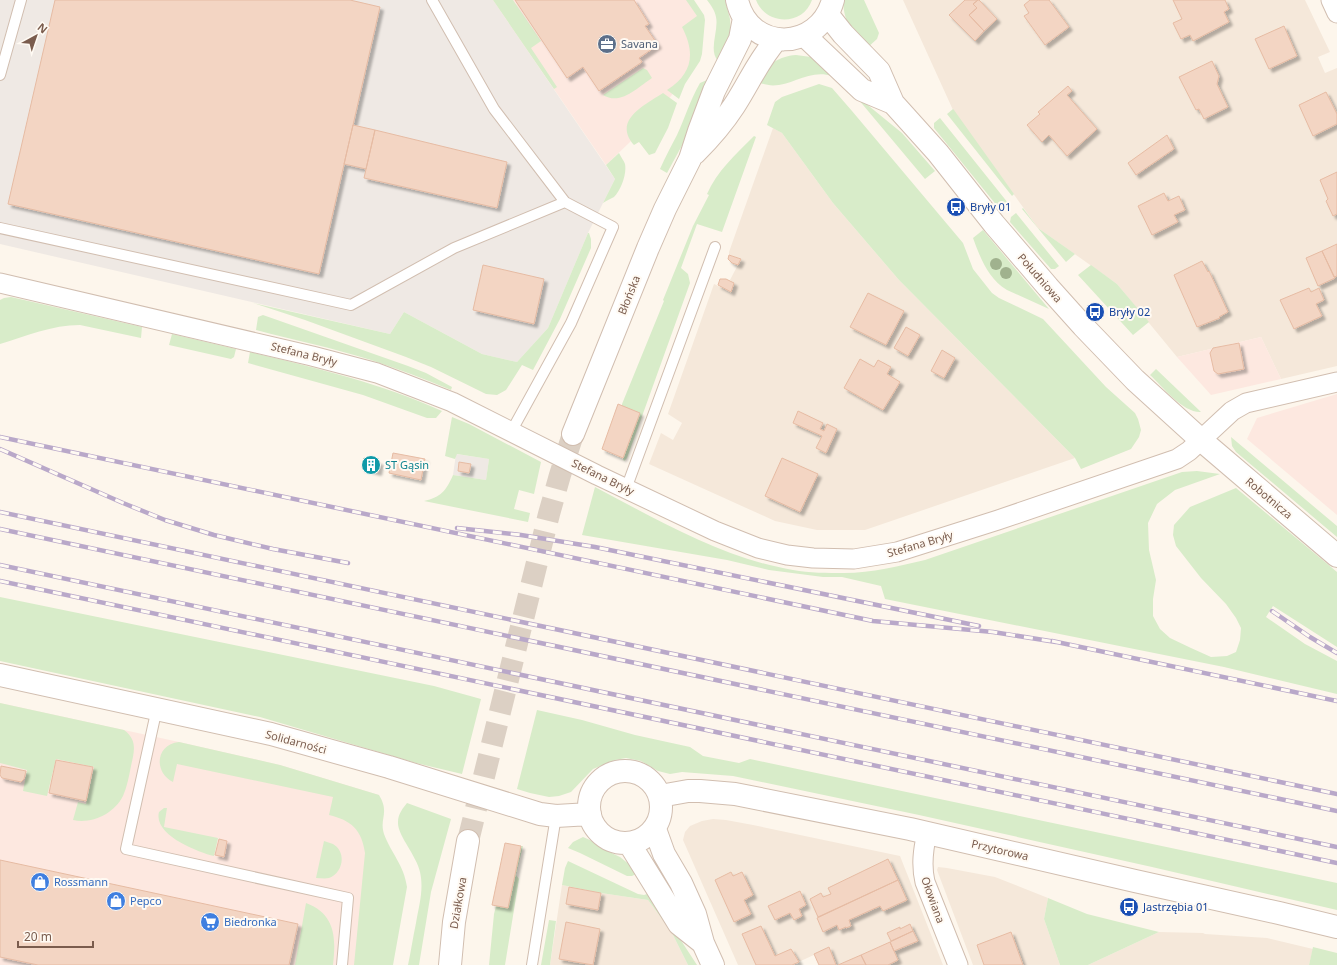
<svg xmlns="http://www.w3.org/2000/svg" width="1337" height="965" font-family="'Noto Sans',sans-serif">
<style>
.residential{fill:#f5e8da}
.commercial{fill:#fde8e0}
.industrial{fill:#efe9e4}
.green{fill:#d8ecc9}
.building{fill:#f3d5c3;stroke:#e6bba3;filter:url(#shadow)}
.lines{fill:none;stroke-linecap:round;stroke-linejoin:round}
.tertiary-tunnel{stroke:#dcd0c4;stroke-width:22;stroke-dasharray:22 11;stroke-linecap:butt}
.service-casing{stroke:#d1beb0;stroke-width:12}
.minor-casing{stroke:#d1beb0;stroke-width:21}
.tertiary-casing{stroke:#d1beb0;stroke-width:24}
.service{stroke:#fff;stroke-width:10}
.minor{stroke:#fff;stroke-width:19}
.tertiary{stroke:#fff;stroke-width:22}
.rail-casing{stroke:#b9a8c9;stroke-width:4.5}
.rail{stroke:#fffaf3;stroke-width:3;stroke-dasharray:9;stroke-linecap:butt}
.tree{fill:#a0b28e}
.labels{text-anchor:middle;stroke-width:4;stroke-linejoin:round;paint-order:stroke}
.service-label{font-size:11px;fill:#4e5e75;stroke:#fffaf3;text-anchor:start}
.transit-label{font-size:11px;fill:#164399;stroke:#fffaf3;text-anchor:start}
.street-label{font-size:11px;fill:#7a5c4d;stroke:#fffaf3}
.culture-label{font-size:11px;fill:#0d838f;stroke:#fffaf3;text-anchor:start}
.shop-label{font-size:11px;fill:#366cbe;stroke:#fffaf3;text-anchor:start}
</style>
<defs>
<filter id="shadow"><feDropShadow dx="3.5" dy="3.5" stdDeviation="1" flood-color="#0004"/></filter>
</defs>
<rect width="100%" height="100%" fill="#fdf6ec"/>
<path class="residential" d="M903,0H1305L1330,52L1318,57L1325,73L1337,68V366L1281,379L1261,337L1177,357L1117,284L1038,228L953,110Z
M773,128L782,133L833,203L899,280L1075,458L865,530H817L775,521L649,464L661,433L673,440L682,423L668,414L714,284L731,292L734,283L730,280L741,259L729,255V252Z
M713,819L726,820L753,825L900,856L943,965H836L829,948L792,965H738L683,840L685,832L690,826L702,821Z
M938,867L947,868L995,877L1048,898L1044,919L1060,965H973L937,870Z
M562,885L601,893L648,900L671,931L688,965H550Z
M1159,932L1203,933L1205,934L1267,938L1313,949L1309,965H1088Z"/>
<path class="commercial" d="M493,0H688L698,15V60L653,120L606,165Z
M1261,337L1281,379L1211,395L1177,357Z
M1337,394V515L1247,439L1257,418Z
M0,703L179,742L280,765L379,795L361,965H0Z"/>
<path class="industrial" d="M0,0H493L615,179L588,233L548,328L517,362L482,354L404,312L390,334L0,244Z
M456,454L489,459L486,480L453,475Z"/>
<path class="green" d="M493,0H513L541,41L531,48L557,87L554,89Z
M686,0H694L704,15L705,20L702,54L700,61L685,84L679,99L667,90C692,74 696,54 682,27L697,16Z
M707,0H725L730,19L731,35L718,61C708,50 719,31 716,17C715,11 711,5 707,0Z
M756,0H812C803,26 766,26 756,0Z
M843,0H864L879,33L877,39L867,48C852,30 844,25 843,0Z
M796,55L811,57L832,76C804,67 784,96 756,81C769,66 774,57 796,55Z
M643,68L647,70L652,78C638,87 621,106 603,95Z
M707,80L710,82L692,127L667,173L660,169C665,158 671,146 677,135C685,118 690,100 700,83Z
M819,84L832,88L852,111L963,243L973,269L992,293L999,298L1043,319L1106,387L1135,413L1138,419L1141,430L1139,437L1131,449L1081,469L1075,458L899,280L833,203L782,133L767,125L775,102L782,97Z
M663,93L677,103L668,128L655,153L649,155L639,142L634,145C612,120 645,105 663,93Z
M853,93L902,133L935,171L925,179Z
M953,109L954,110L1014,194L1012,196L947,114Z
M940,118L1008,203L1003,207H998L934,128V123Z
M754,136L756,137L722,232L697,224L681,268L688,274L690,283L627,458L624,461L623,459L640,413L622,406V404L664,301L663,300L693,226L709,195L707,194C717,171 736,154 754,136Z
M619,153C621,157 624,161 625,164C627,174 621,190 614,197C610,199 606,201 603,203L615,179L606,165Z
M1023,208L1038,228L1075,254L1066,262L1022,209Z
M1016,213L1059,266L1055,269H1051L1010,222L1011,217Z
M983,230L1049,309L1007,290C988,279 980,257 973,238Z
M588,233H589L591,239V248L560,319L533,370L522,365L506,390L497,395L486,394L431,367L406,357L305,320L253,303L390,334L404,312L482,354L517,362L548,328Z
M1091,265L1117,284L1149,322L1133,335L1078,275Z
M11,297L142,327L141,338L80,325C52,325 26,336 0,344V300L4,298Z
M263,315L408,366L426,373L452,387L451,390C425,379 398,369 371,360C333,348 294,340 256,330L258,317Z
M172,334L236,349L234,357L231,359L169,345Z
M250,352C316,368 380,383 442,411L436,418H427L363,395L248,363Z
M1156,369L1201,412C1183,413 1163,387 1150,375Z
M452,417L469,424L541,462L534,494L519,490L514,509L530,513L528,522L424,501C441,497 446,491 453,475L486,480L489,459L457,454L455,459L445,456Z
M1231,437L1337,526V537L1236,452L1232,446Z
M1197,471L1220,474L1175,490L1157,504L1148,523L1149,550L1156,580L1153,599V616L1160,629L1170,638L1191,648L1211,657L1227,656L1236,652L1240,640L1241,628L1236,618L1226,604L1201,578L1176,546L1173,535L1174,525L1190,507L1236,488L1337,572V647L1273,606L1266,617L1305,644L1337,661V694L1224,667L885,599L881,586L842,577H823L769,570L727,560L582,535L595,487C658,520 722,558 793,570C809,573 828,573 844,573C872,573 899,566 925,560L1182,472Z
M0,597L434,686L481,699L462,774L416,763L260,717L0,661Z
M0,703L124,730C138,740 134,752 131,766C129,776 127,787 123,796C114,814 92,824 73,820L78,802L86,804L94,767L56,759L47,796L23,791L27,770L0,763Z
M537,710L582,720L635,735L690,747L703,756L739,763L750,759L1337,883V910L1152,867L919,815L733,776L682,772L670,774L658,771L641,761L626,758L615,760L593,769L571,792L559,796L549,797L530,793L517,789Z
M179,742L280,765L379,795C390,813 379,818 384,834C391,853 404,865 407,887L393,965H354L365,853C362,830 351,820 329,815L333,797L177,764L173,782C153,772 156,744 179,742Z
M407,803L451,819L431,892L419,965H408C411,951 413,937 416,923C419,905 424,890 420,872C417,856 397,835 398,822C398,814 403,808 407,803Z
M164,808H167L164,827L218,838L214,856C198,852 153,835 159,812Z
M583,837L590,840L601,848L620,857L630,865L636,874L632,876H627L580,853L568,848L573,842Z
M324,841C327,842 330,843 333,844C347,852 343,873 329,878C325,879 320,878 316,878Z
M521,846H523L516,875L519,879L505,965H489L494,914L496,906L508,908Z
M568,861L638,894L644,895L650,893L697,965H688L671,931L648,900L601,893L562,885L565,868Z
M1048,898L1087,914L1159,932L1088,965H1060L1044,919Z
M306,903C336,914 336,939 333,965H295Z
M549,920L556,921L550,965H541Z
M1313,947L1337,953V965H1309Z"/>
<path class="building" d="M55,0H350L380,7L319,274L8,204Z
M515,0H634L649,24L645,26L658,45L639,58L642,62L599,91L583,67L567,78Z
M965,0H978L973,4L977,8L969,15L984,31L975,41L949,15Z
M978,0H979L997,19L984,31L969,15L977,8L973,4Z
M1030,0H1049L1069,27L1045,45L1024,16L1029,13L1024,5Z
M1173,0H1225L1229,9L1224,12L1229,22L1193,41L1190,35L1181,39L1173,23L1182,19Z
M1284,26L1297,56L1269,69L1255,39Z
M1212,61L1219,76L1217,84L1228,107L1204,119L1199,109L1196,110L1179,77Z
M1068,86L1072,91L1067,95L1097,129L1067,156L1049,135L1042,142L1027,125L1040,114L1038,112Z
M1326,92L1337,114V124L1313,136L1299,105Z
M353,125L375,130L366,169L344,164Z
M375,130L507,162L497,208L364,178Z
M1167,135L1174,149L1136,175L1128,163Z
M1337,172V214L1333,216L1326,201L1328,199L1320,180Z
M1164,193L1168,201L1179,196L1185,210L1174,215L1178,222L1152,235L1138,206Z
M1337,244V276L1334,277L1322,251Z
M1322,251L1335,278L1318,286L1306,258Z
M729,255L741,259L738,265L732,263L728,259Z
M1202,261L1208,272L1209,271L1228,312L1219,317L1220,318L1197,327L1174,275Z
M483,265L544,279L534,324L473,310Z
M720,279H726L734,283L731,292L718,285Z
M1309,288L1311,292L1319,288L1324,300L1316,304L1322,316L1294,329L1280,300Z
M868,293L904,311L886,345L850,327Z
M906,327L920,335L908,356L894,348Z
M1239,343L1244,369L1218,374L1214,371L1210,353L1213,348Z
M942,350L955,358L944,378L931,371Z
M860,359L874,367L878,360L891,367L887,374L900,382L883,410L844,388Z
M618,404L640,413L623,458L602,449Z
M798,411L823,423L820,429L824,431L827,424L837,429L826,453L816,448L822,436L793,423Z
M393,453L425,459L421,480L389,473Z
M364,458L380,462L378,472L362,468Z
M782,458L818,474L800,512L765,496Z
M459,462L471,464L469,473L458,471Z
M56,760L93,767L86,801L49,793Z
M1,766L26,771L24,779L21,782L2,778L0,775Z
M219,839L227,841L224,857L215,855Z
M505,843L521,846L508,908L492,905Z
M888,859L898,880L818,917L810,899L821,893L823,897L831,894L828,888Z
M0,860L298,924L289,965H38L0,957Z
M731,872L733,876L742,872L753,895L744,900L751,914L734,922L715,880Z
M898,880L907,900L883,911L880,906L849,920L851,926L846,928V927L839,930L837,925L823,932L817,918Z
M569,887L601,893L598,910L566,904Z
M800,891L806,905L799,909L802,916L794,920L790,913L775,920L768,906Z
M566,922L600,929L593,965L559,959Z
M910,924L913,931L891,941L887,933L900,927V929Z
M761,926L775,956L791,949L799,962L792,965H756L742,934Z
M913,931L918,941L894,951L890,942Z
M1011,932L1023,965H984L977,945Z
M890,942L898,960L888,965H866L861,955Z
M829,947L836,965H819L814,954Z
M861,955L866,965H838Z"/>
<g class="lines">
<path class="tertiary-tunnel" d="M468,841L549,514L560,475L573,434"/>
<defs>
<path id="service" d="M432,0L494,109L565,202L613,227L571,323L511,432
M0,75L21,0
M0,228L351,305L454,248L565,202
M626,489L715,247
M157,708L126,849L348,898L342,965
M532,965L556,816"/>
<path id="minor" d="M1331,0L1337,13
M0,283L312,356L377,373L452,402L597,475L715,531L758,548L787,555L813,558L854,559L897,552L998,520L1177,459L1189,451L1232,411L1246,403L1337,382
M927,833C923,850 921,865 925,882L958,965"/>
<path id="tertiary" d="M737,0C749,53 819,52 833,0
M828,15L843,34L879,71L893,103L938,153L994,224L1048,287L1083,326L1135,380L1201,440L1337,556
M804,35L862,90L893,103
M695,153C709,139 723,123 734,106C749,83 759,59 777,39
M573,434L648,248L665,209L690,159L699,131L714,91L740,39L744,18
M0,675L271,734L389,767L540,814L556,816L590,814
M589 807a36 36 0 1 1 72 0a36 36 0 1 1-72 0Z
M660,796L688,791H700L735,794L910,829L1135,881L1279,913L1337,927
M655,829L664,854L681,883L695,914L703,943L713,965
M629,843L679,924L703,943
M450,965L454,922L468,841"/>
</defs>
<use href="#service" class="service-casing"/>
<use href="#minor" class="minor-casing"/>
<use href="#tertiary" class="tertiary-casing"/>
<use href="#service" class="service"/>
<use href="#minor" class="minor"/>
<use href="#tertiary" class="tertiary"/>
<defs>
<path id="rail" d="M0,437L873,621L993,632L1056,642
M0,449L123,503L165,520L214,535L273,549L348,563
M0,512L1337,794
M457,528L521,535L595,547L979,626
M0,529L1337,811
M0,565L1337,847
M0,581L1337,863
M1272,611L1310,637L1337,653
M1052,641L1337,701"/>
</defs>
<use href="#rail" class="rail-casing"/>
<use href="#rail" class="rail"/>
</g>
<g class="tree">
<circle cx="996" cy="264" r="6"/>
<circle cx="1006" cy="273" r="6"/>
</g>
<defs>
<symbol id="office-disc" viewBox="-11 -11 22 22"><circle r="9.5" fill="#5c6f8a" stroke="#fffaf3"/><path d="M-6-3h4V-5.5h4V-3h4V5H-6ZM-1-4.5V-3h2v-1.5ZM-6 0V1H6V0Z" fill="#fff"/></symbol>
<symbol id="bus-disc" viewBox="-11 -11 22 22"><circle r="9.5" fill="#1a4fb4" stroke="#fffaf3"/><path d="M-5-6H5V4H4V6H2V4H-2V6H-4V4H-5ZM-3.5-4V0h7V-4ZM-3.5 1.2v1.5H-2V1.2ZM2 1.2v1.5H3.5V1.2Z" fill="#fff"/></symbol>
<symbol id="building-disc" viewBox="-11 -11 22 22"><circle r="9.5" fill="#0f9aa8" stroke="#fffaf3"/><path d="M-4-6H4V6H1V3H-1V6H-4ZM-2.5-4.3h1.7v1.8h-1.7ZM.8-4.3h1.7v1.8H.8ZM-2.5-1h1.7V.8h-1.7ZM.8-1h1.7V.8H.8Z" fill="#fff"/></symbol>
<symbol id="shop-disc" viewBox="-11 -11 22 22"><circle r="9.5" fill="#3f7fe0" stroke="#fffaf3"/><path d="M-5-2.5h2.3a2.7 3.5 0 0 1 5.4 0H5L5.5 6h-11ZM-1.5-2.5h3a1.5 2.3 0 0 0-3 0Z" fill="#fff"/></symbol>
<symbol id="supermarket-disc" viewBox="-11 -11 22 22"><circle r="9.5" fill="#3f7fe0" stroke="#fffaf3"/><path d="M-6-5.5h2.5l.6 2H6L4.5 2H-2.5L-4.4-4H-6ZM-1.5 3.2a1.3 1.3 0 1 0 .1 0ZM3 3.2a1.3 1.3 0 1 0 .1 0Z" fill="#fff"/></symbol>
</defs>
<g fill-rule="evenodd">
<use href="#office-disc" x="596" y="33" width="22" height="22"/>
<use href="#bus-disc" x="945" y="196" width="22" height="22"/>
<use href="#bus-disc" x="1084" y="301" width="22" height="22"/>
<use href="#building-disc" x="360" y="454" width="22" height="22"/>
<use href="#shop-disc" x="29" y="871" width="22" height="22"/>
<use href="#shop-disc" x="105" y="890" width="22" height="22"/>
<use href="#bus-disc" x="1118" y="896" width="22" height="22"/>
<use href="#supermarket-disc" x="199" y="911" width="22" height="22"/>
</g>
<g class="labels">
<g class="service-label">
<text x="621" y="48">Savana</text>
</g>
<g class="transit-label">
<text x="970" y="211">Bryły 01</text>
<text x="1109" y="316">Bryły 02</text>
<text x="1143" y="911">Jastrzębia 01</text>
</g>
<g class="street-label">
<text transform="translate(1040 278) rotate(49)" y="4">Południowa</text>
<text transform="translate(629 295) rotate(-68)" y="4">Błońska</text>
<text transform="translate(304 354) rotate(14)" y="4">Stefana Bryły</text>
<text transform="translate(603 477) rotate(26)" y="4">Stefana Bryły</text>
<text transform="translate(1269 498) rotate(40)" y="4">Robotnicza</text>
<text transform="translate(920 544) rotate(-16)" y="4">Stefana Bryły</text>
<text transform="translate(296 742) rotate(15)" y="4">Solidarności</text>
<text transform="translate(1000 850) rotate(13)" y="4">Przytorowa</text>
<text transform="translate(933 900) rotate(70)" y="4">Ołowiana</text>
<text transform="translate(458 903) rotate(-80)" y="4">Działkowa</text>
</g>
<g class="culture-label">
<text x="385" y="469">ST Gąsin</text>
</g>
<g class="shop-label">
<text x="54" y="886">Rossmann</text>
<text x="130" y="905">Pepco</text>
<text x="224" y="926">Biedronka</text>
</g>
</g>
<g transform="translate(36 36) rotate(40)" stroke="#fffaf3" stroke-width="3" paint-order="stroke">
<path d="M0-3L7 15L0 10L-7 15Z" fill="#7a5c4d"/>
<text y="-6" font-size="11" font-weight="bold" text-anchor="middle" fill="#7a5c4d">N</text>
</g>
<path d="M18 941v6h75v-6" fill="none" stroke="#7a5c4d" stroke-width="2"/>
<text x="24" y="941" font-size="12" fill="#7a5c4d" stroke="#fffaf3" stroke-width="3" paint-order="stroke">20 m</text>
</svg>
